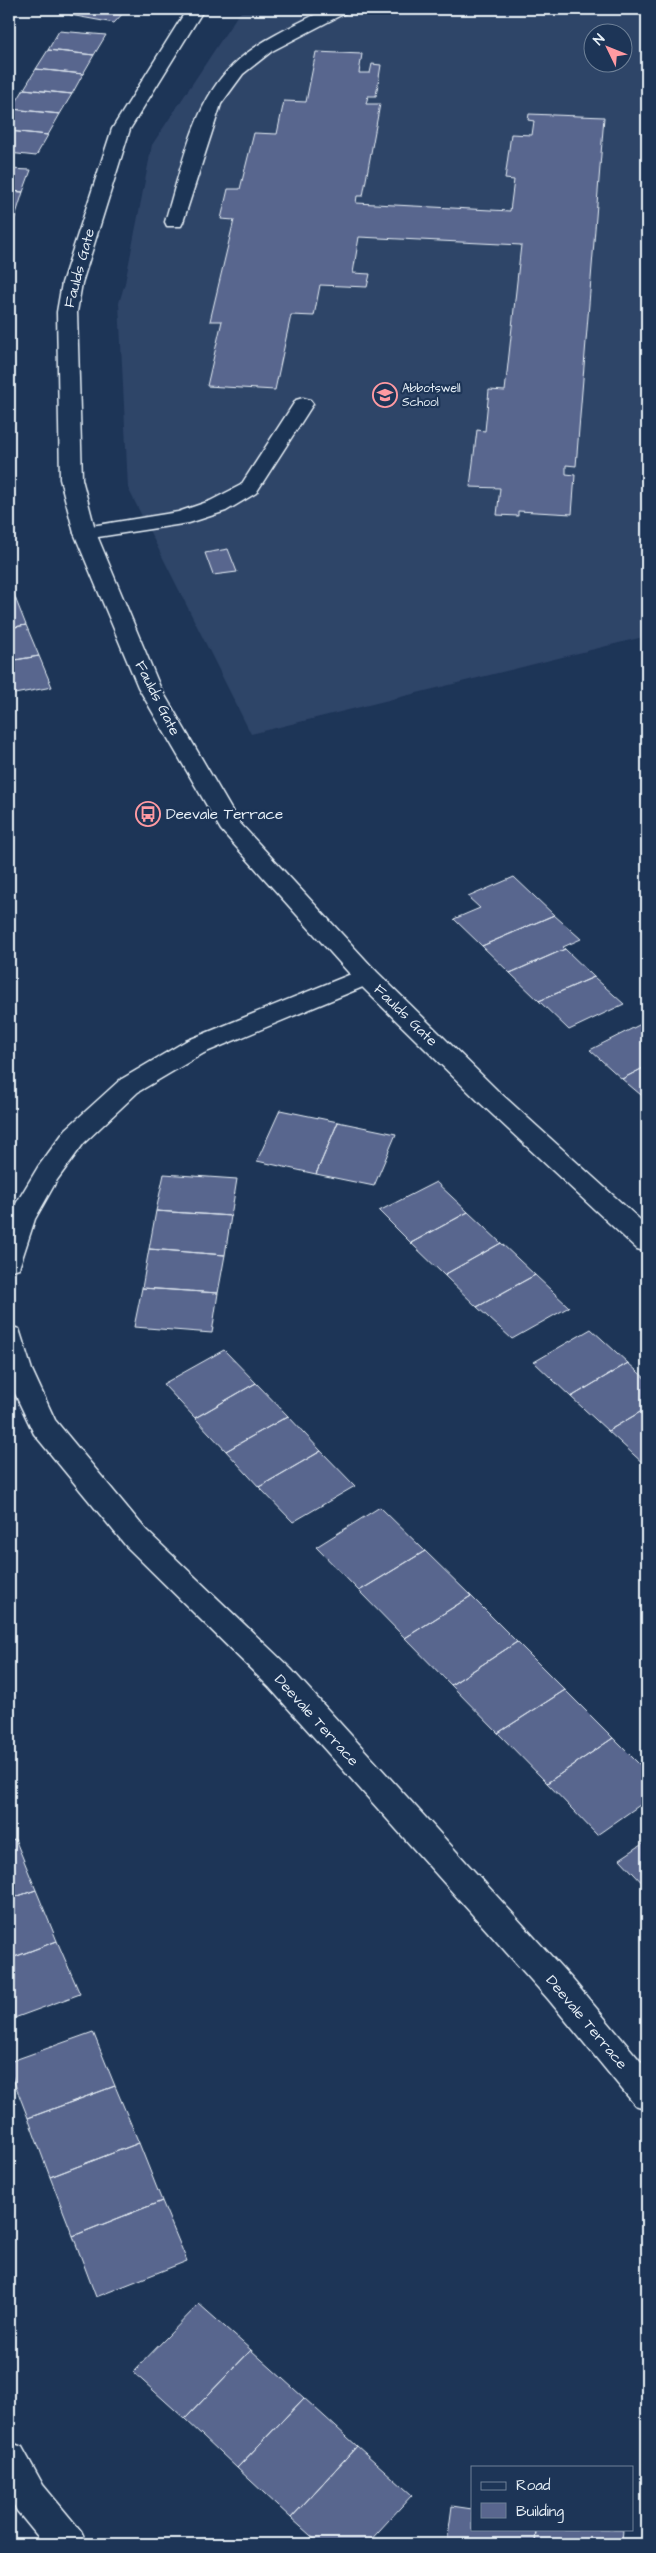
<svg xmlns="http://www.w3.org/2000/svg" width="656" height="2553" font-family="'Architects Daughter',sans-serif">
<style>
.built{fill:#2f4468;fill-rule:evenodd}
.building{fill:#59668e;stroke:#e8f1f8}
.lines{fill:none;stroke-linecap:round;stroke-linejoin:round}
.lane-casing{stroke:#e8f1f8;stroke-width:3}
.street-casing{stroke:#e8f1f8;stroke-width:3}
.secondary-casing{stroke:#e8f1f8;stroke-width:3}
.lane{fill:#1d3557;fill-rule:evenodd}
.street{fill:#1d3557;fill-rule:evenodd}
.secondary{fill:#1d3557;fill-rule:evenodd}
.labels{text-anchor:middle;stroke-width:4.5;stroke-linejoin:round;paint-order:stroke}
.far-poi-label{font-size:12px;fill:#e8f1f8;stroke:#1d3557;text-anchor:start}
.street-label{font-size:15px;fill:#e8f1f8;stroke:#1d3557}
.poi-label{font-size:15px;fill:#e8f1f8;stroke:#1d3557;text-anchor:start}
</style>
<rect width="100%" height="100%" fill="#1d3557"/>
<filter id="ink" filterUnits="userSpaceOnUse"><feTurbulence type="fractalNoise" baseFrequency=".02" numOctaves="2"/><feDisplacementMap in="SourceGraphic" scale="10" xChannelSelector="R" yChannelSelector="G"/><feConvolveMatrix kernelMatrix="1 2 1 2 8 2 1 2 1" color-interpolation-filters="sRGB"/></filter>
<g filter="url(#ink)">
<path class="built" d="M244,9H647V636L251,734L128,488L119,303L125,283L152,145L237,16ZM594,32H624V62H594Z"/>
<path class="building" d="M76,9H127L114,23L70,15Z
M59,31L106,35L94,55L48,50Z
M48,50L94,55L83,74L36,69Z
M316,52L362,54L359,73H370L372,64L381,65L376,96H368L366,104H380L363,196H357L356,203L510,211L514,180L505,179L511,134L532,135L534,121L528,120L529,114L604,117L576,466L566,465V474L575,475L572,514L518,511V516L497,515L500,488L470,487L477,430L485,431L489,390L505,391L521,245L359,237L353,273L370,274L367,287L320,285L314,316L291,315L275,390L207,386L222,321H210L234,220L221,219L228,189H240L254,133L277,134L284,101L306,102Z
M36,69L83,74L72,94L24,89Z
M24,89L72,94L60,114L12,109Z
M12,109L60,114L48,135L9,131V115Z
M9,131L48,135L36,156L9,153Z
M9,169L31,170L23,192L9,191Z
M9,191L23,192L16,214H9Z
M9,214H16L9,238Z
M228,549L237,572L213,575L205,553Z
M14,595L26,625L9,628V596Z
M26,625L39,656L9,661V628Z
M39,656L52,687L9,695V661Z
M514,877L554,915L482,946L454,919L480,908L468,897Z
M554,915L581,939L563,947L565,949L510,973L482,946Z
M565,949L594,977L539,1001L510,973Z
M594,977L624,1004L569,1030L539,1001Z
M643,1023L647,1027V1066L622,1079L590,1050Z
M647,1066V1100L622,1079Z
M280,1110L338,1122L316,1174L257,1161Z
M338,1122L396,1134L374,1186L316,1174Z
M164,1174L237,1179L231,1216L156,1211Z
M436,1182L468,1212L411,1243L379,1211Z
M156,1211L231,1216L225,1255L149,1249Z
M468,1212L501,1243L444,1275L411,1243Z
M501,1243L535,1275L477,1307L444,1275Z
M149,1249L225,1255L218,1293L142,1288Z
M535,1275L569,1307L512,1339L477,1307Z
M142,1288L218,1293L212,1333L134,1327Z
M591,1329L628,1363L571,1397L534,1362Z
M224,1350L256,1383L195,1418L163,1384Z
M628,1363L647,1380V1408L608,1431L571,1397Z
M256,1383L288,1416L226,1451L195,1418Z
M647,1408V1466H646L608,1431Z
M288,1416L321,1451L259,1487L226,1451Z
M321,1451L355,1486L293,1522L259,1487Z
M380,1507L425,1551L359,1591L316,1547Z
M425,1551L471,1596L405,1638L359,1591Z
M471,1596L517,1642L451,1685L405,1638Z
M517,1642L565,1690L498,1733L451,1685Z
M565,1690L613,1738L547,1783L498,1733Z
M613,1738L647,1772V1800L597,1835L547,1783Z
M15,1839L36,1890L9,1899V1841Z
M647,1841V1888L620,1859Z
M36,1890L57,1941L9,1959V1899Z
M57,1941L80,1994L9,2020V1959Z
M93,2032L115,2086L28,2118L9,2069V2062Z
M115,2086L139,2143L50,2177L28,2118Z
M139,2143L162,2201L73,2236L50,2177Z
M162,2201L187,2261L96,2297L73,2236Z
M199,2304L251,2350L185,2419L133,2372Z
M251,2350L304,2398L237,2468L185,2419Z
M304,2398L357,2446L291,2518L237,2468Z
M357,2446L412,2495L367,2544H320L291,2518Z
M452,2506L472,2509V2529H536L535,2544H447Z
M536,2529L623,2530L622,2544H535Z"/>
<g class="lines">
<defs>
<path id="lane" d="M326,9H348L345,13L272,51L243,74L221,104L183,222L181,226H167L165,222C180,173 194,101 232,66C258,40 294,26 326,9Z
M303,398L310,400L313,404L256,493L226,511L189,523L85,539L77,538L74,533L77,528L85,527L178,512L210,501L241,485L296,400Z"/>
<path id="street" d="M366,968L375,970L379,976L375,982L204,1053L138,1092L84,1143L57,1180L35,1219L19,1268L9,1271V1217L11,1212L38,1167L66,1129L120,1080L186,1041Z
M9,1326L19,1329L32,1370L55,1420L146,1530L291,1669L572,1979L647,2069V2109L635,2105L548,1999L269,1687L126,1546L34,1434L9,1381Z
M9,2442L22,2447L43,2485L81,2531L87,2544H44L17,2511L9,2496Z"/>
<path id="secondary" d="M187,9H204L130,129L82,283L77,312L82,479L96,533L160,687L238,821L375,970L497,1090L647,1226V1252L637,1249L479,1102L357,982L221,830L138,687L74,533L60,479L57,312L62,283L112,129Z"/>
</defs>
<use href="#lane" class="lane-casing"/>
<use href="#street" class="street-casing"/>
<use href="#secondary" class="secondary-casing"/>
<use href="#lane" class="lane"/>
<use href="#street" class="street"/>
<use href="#secondary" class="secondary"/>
</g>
</g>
<defs>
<symbol id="school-ring" viewBox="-11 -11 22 22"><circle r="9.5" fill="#1d3557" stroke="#ff9aa2" stroke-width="1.5"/><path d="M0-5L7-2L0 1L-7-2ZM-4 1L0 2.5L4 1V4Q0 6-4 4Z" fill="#ff9aa2"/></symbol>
<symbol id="bus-ring" viewBox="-11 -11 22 22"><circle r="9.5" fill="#1d3557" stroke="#ff9aa2" stroke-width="1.5"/><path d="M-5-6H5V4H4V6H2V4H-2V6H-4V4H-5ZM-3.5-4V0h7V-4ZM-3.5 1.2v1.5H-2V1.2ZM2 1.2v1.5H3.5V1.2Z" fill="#ff9aa2"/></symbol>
</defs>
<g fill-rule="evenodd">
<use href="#school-ring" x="371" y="381" width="28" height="28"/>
<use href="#bus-ring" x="134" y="800" width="28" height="28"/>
</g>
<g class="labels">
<g class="far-poi-label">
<text x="402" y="392">Abbotswell<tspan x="402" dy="14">School</tspan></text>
</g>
<g class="street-label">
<text transform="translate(79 268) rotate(-75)" y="5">Faulds Gate</text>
<text transform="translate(158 698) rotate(63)" y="5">Faulds Gate</text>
<text transform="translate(406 1015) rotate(44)" y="5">Faulds Gate</text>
<text transform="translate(317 1720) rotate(48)" y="5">Deevale Terrace</text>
<text transform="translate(587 2022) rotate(50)" y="5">Deevale Terrace</text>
</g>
<g class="poi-label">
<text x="166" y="819">Deevale Terrace</text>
</g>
</g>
<rect width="656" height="2553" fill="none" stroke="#1d3557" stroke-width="30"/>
<rect x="15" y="15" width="626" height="2523" fill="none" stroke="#e8f1f8" stroke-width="2" filter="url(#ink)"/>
<rect x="471" y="2466" width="162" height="65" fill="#1d3557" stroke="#6e8097"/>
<rect x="481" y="2482" width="25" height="8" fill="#1d3557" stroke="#6e8097"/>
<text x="516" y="2490" font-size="15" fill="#e8f1f8">Road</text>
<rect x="481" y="2503" width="25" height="15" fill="#59668e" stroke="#6e8097"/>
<text x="516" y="2516" font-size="15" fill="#e8f1f8">Building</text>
<g transform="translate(608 48) rotate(313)"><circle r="24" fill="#1d3557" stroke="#6e8097"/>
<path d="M0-4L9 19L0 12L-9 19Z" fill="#ff9aa2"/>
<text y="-8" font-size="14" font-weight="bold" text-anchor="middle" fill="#e8f1f8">N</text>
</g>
</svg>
